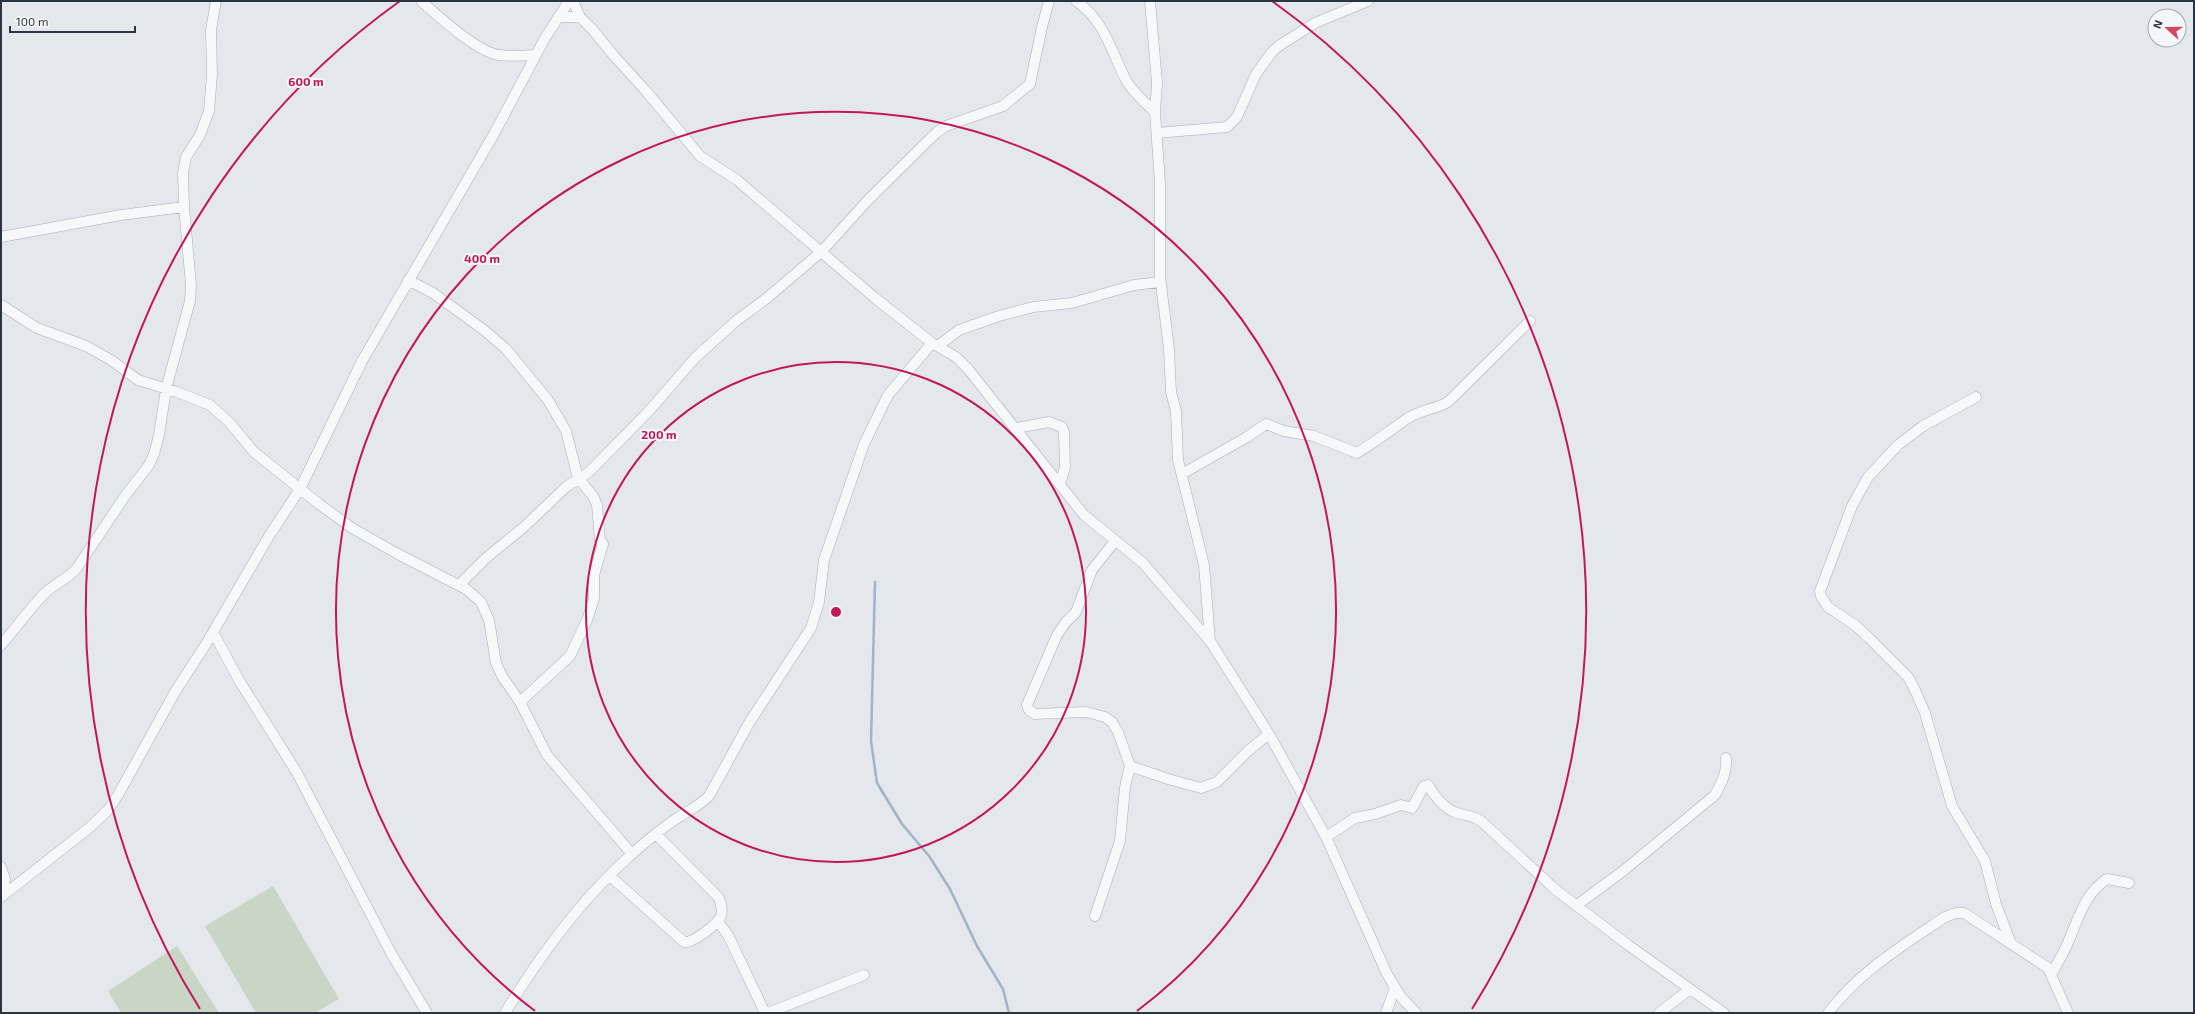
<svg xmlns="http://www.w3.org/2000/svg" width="2195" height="1014" font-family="'Exo 2',sans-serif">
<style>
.green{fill:#c9d6c5}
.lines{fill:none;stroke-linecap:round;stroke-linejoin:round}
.stream{stroke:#9fb4cc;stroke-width:2.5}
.minor-casing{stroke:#a9aeb7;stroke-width:11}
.minor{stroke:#f7f8fa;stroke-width:10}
.ring{fill:none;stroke:#c2185b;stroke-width:2}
.centre{fill:#c2185b;stroke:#f4f6f9;stroke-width:2}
.ring-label{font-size:12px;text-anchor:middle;font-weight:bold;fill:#c2185b;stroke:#f4f6f9;stroke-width:4;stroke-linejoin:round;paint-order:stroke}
</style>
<rect width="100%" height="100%" fill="#e4e7ec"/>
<path class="green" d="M273,886L339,999L315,1013H256L205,926Z
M177,946L219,1013H121L108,991Z"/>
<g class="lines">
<path class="stream" d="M875,582L871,741L877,783L902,824L929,856L950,889L977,946L1003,989L1009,1013"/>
<defs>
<path id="minor" d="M421,1C438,16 477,52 499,55C511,57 524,55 536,55
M573,1L580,17L593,30L614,56L646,91L700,156L737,180L875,298L932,343L956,357L968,369L1084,515L1143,563L1210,641L1269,734L1326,837L1387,974L1401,997L1416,1013
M1076,1C1105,21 1111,51 1126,80C1133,92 1145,103 1155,112L1160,183V276L1169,349L1171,392L1176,411L1178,460L1204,565L1210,641
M1150,1L1157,83L1155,112
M558,17H580
M1157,133L1227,127L1237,117L1256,74L1272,52L1280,45L1315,23L1368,1
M1,237L121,215L184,207
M408,280L433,293L484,330L506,349L548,400L566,431L578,478L593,496L597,505L600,540L603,544L594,575V599L587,620L570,656L520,702
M1,305L37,328L86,346L111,360L138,380L177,392L210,405L229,422L254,452L319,504L352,528L396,553L466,589L481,602L489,620L496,663L502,676L520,702L547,755L632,854
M939,345L959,330L999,316L1033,307L1072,303L1134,285L1160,282
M1976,397L1923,426L1898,445L1868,477L1852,506L1820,591L1821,596L1828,607L1855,625L1869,638L1908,677L1914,688L1925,713L1952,806L1985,861L1996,904L2010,941
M1016,428L1049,422L1062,427L1064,432L1065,467L1060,484
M1182,474L1247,437L1266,424L1284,431L1314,436L1357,453C1375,442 1391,430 1408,418C1420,410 1436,409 1448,402L1530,321
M459,585L486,558L524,527L566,487L589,472L649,411L695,358L736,321L767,298L821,252L868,200L937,132L946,126L1003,106L1030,84L1042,27L1049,1
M213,632L240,682L296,771L391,953L427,1013
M1,645C15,629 28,611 43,595C53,584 67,580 77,568L125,496L149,465L154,454L159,435L166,389L190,301L191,285L184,207L183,173L186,157L200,135L209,111L212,75L211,30L216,1
M1130,766L1168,779L1201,788L1217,782L1248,751L1269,734
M1326,837L1355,818L1375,814L1401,805L1412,808L1424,786L1428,785C1434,795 1443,807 1454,812C1464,816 1472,815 1481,821L1556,890L1628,945L1724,1013
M1,867L5,879L3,896
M610,876L684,942C692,944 718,924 721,916C723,909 721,904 719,898L656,834
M1,897L89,828L108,810L118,795L175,692L206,644L269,536L300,489L362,361L494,134L545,38L569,1
M1577,905L1623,871L1715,795C1722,782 1727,773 1726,758
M1095,916L1120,841L1125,787L1130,766L1118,732L1112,722L1105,717L1086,712L1035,714L1029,710L1027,705L1057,635L1066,622L1076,612L1092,570L1115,541
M718,922L728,935L765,1013
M2052,973C2058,962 2065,951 2069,940C2079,917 2085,893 2107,879L2129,883
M505,1013C540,955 583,897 634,852C648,840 663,827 679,817C690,810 700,805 709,796L749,723L811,628L819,602L824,560L864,444L888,395L932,343
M768,1013L864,975
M1386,1013L1395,988
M1659,1013L1690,989
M1828,1013C1860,971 1902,946 1945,917L1956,913H1964L2048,968L2068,1013"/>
</defs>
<use href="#minor" class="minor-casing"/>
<use href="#minor" class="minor"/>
</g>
<g class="ring">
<circle cx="836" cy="612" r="250"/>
<path d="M535 1011A500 500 0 1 1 1137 1011"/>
<path d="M200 1009A750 750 0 0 1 400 1M1272 1A750 750 0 0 1 1472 1009"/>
</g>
<circle cx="836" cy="612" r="6" class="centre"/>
<g class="ring-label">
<text x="306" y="86">600 m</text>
<text x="482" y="263">400 m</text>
<text x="659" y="439">200 m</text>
</g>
<rect width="2195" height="1014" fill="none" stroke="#2b3445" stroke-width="4"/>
<g transform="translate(2167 28) rotate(291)"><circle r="19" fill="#f4f6f9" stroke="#a4a8b1"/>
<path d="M0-3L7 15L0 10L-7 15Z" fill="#d1495b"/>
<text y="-6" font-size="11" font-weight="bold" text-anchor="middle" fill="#2b3445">N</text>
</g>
<path d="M10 26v6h125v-6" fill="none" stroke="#2b3445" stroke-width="2"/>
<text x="16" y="26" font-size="12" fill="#2b3445" stroke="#f4f6f9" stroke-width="3" paint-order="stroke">100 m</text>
</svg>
